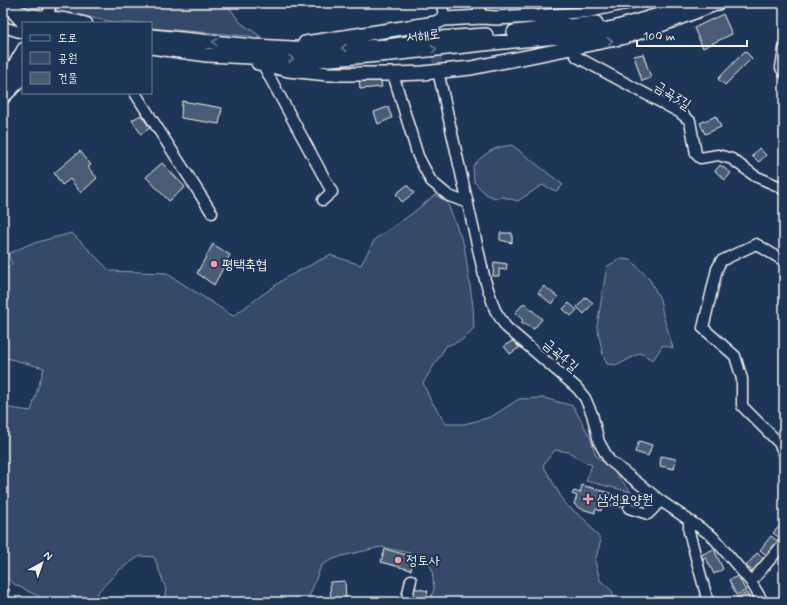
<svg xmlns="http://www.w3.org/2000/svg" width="787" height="605" font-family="Mynerve,'Poor Story',sans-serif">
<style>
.green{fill:#354a67;stroke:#949ea8}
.building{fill:#485b74;stroke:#f4f1e8}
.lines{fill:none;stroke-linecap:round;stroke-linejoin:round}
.minor-tunnel{stroke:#3d516d;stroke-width:10;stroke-dasharray:10 5;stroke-linecap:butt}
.minor-casing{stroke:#f4f1e8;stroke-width:13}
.major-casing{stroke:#f4f1e8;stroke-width:16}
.minor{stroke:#1d3557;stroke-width:10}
.major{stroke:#1d3557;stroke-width:13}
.oneway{stroke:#68778a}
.poi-dot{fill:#ff9aa2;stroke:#1d3557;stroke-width:1.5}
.labels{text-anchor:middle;stroke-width:4;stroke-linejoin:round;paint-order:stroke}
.street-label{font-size:14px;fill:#f4f1e8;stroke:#1d3557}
.poi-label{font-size:14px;fill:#f4f1e8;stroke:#1d3557;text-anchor:start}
</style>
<rect width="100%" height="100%" fill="#1d3557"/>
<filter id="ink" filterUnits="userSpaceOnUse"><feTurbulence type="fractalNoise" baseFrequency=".025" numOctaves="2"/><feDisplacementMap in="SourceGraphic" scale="8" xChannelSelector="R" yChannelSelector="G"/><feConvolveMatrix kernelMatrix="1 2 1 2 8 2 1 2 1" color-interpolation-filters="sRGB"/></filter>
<g filter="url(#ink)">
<path class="green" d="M55,3H226L240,22L261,37L151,28V23H117L54,10Z
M512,145L563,185L556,191L542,185L518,201L503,197L495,198L486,194L474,182L473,166C485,153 493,147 512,145Z
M435,195L447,202L464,245L473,306L474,328L462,340L446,346L423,383L430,399L446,424H464L491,417L519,399L544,398L573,406L590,437L596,456L612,469L631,492L586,481L592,465L584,462L569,452L555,450L543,465L565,504L585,520L601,540L595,561L600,580L612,591L615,602H429L434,589L432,569L424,556L381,547L342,556L329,561L321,566L309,597L310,602H164L166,589L154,557L140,556L119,570L99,591L93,602H50L12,583L3,573V407L31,411L44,368L3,357V271L12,264L8,254L30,244L72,233L110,271L166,273L233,316L287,277L330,255L361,265L375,239L410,215Z
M621,259L631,260L650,280L660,299L663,315L673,348L663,345L653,360L640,353L618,365L607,364L603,355L597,326L607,266Z"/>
<path class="building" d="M723,14L732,34L703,48L694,28Z
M745,51L752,58L725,85L718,79Z
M643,54L651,78L642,81L634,56Z
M380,77L382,87L360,89L359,79Z
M182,101L222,108L219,124L181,118Z
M388,107L392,118L378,124L374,112Z
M141,115L150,128L141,134L132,120Z
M716,116L721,127L705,134L700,123Z
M759,148L766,155L759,162L752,156Z
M80,151L91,165L88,167L97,178L81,193L70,179L62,185L54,173Z
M162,163L185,187L169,201L146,177Z
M720,165L731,173L725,180L715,171Z
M407,185L414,193L402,202L396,194Z
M500,233H512V243L500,240Z
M213,244L230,255L214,285L197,273Z
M494,262L507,264L506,270L499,269V276H493Z
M544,286L558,297L552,304L538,293Z
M586,297L593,303L584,314L577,307Z
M524,303L542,319L534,329L521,323L523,320L515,313Z
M569,303L577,310L571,316L563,309Z
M514,340L519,348L510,354L504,346Z
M639,441L652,445L648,456L635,452Z
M661,456L676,459L674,469L660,466Z
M582,485L623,497L621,507L608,505L607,507L602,506L601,511L595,509V513L579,508L574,504L577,496L572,494L574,491L580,493Z
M784,521V536L781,539L773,533Z
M771,536L779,542L768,556L760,550Z
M385,549L414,557L411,570L381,562Z
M714,549L723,569L714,574L706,558L703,560L701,555Z
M757,553L764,559L754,572L746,566Z
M738,576L746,591L736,595L729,580Z
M345,581L346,602H331L330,582Z
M3,584L10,590L3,598Z
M414,588L428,591L425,602H410Z
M747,593L751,602H738L736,598Z"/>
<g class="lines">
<path class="minor-tunnel" d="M435,23L438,71"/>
<defs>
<path id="minor" d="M442,3L444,19
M477,3L482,17
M659,3L666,5
M9,9L23,24
M25,14C46,16 67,17 87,23
M541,15L588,12L631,3
M48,16L51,3
M3,27L23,33
M572,49L577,57L679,112L690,121L696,154L700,158L718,155L732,159L755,176L778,186L784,190
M784,49L781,68L784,73
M263,65L332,192L323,200
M438,71L485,280L495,310L506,327L577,388L585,398L592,414L599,442L609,460L661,501L712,536L751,582L763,602
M393,74L418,156L431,181L449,196L468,203
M6,77L23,48
M135,93L212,213
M784,261L756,244L721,261L717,269L703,328L735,356L742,379V406L779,443L784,453
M629,508L648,514L661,501
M689,521V532L708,602
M751,582L784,543
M406,602L411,580"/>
<path id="major" d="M3,6L25,14L38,23
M514,32L596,23
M151,36L253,46L312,49L388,46L440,38L486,35
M305,43L435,23L444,19L482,17L496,18L533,16L564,24
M151,47L207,55L319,60L391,54L493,43L569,36L614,28L679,9L694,3
M258,63L288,70L328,74H393L423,73L471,68L621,38L653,28L718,3
M3,81L23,65
M3,97L23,77"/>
</defs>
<use href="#minor" class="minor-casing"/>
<use href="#major" class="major-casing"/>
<use href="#minor" class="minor"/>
<use href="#major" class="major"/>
</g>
<defs><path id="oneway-chevron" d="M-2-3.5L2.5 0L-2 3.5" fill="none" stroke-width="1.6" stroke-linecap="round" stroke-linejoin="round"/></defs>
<g class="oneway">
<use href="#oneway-chevron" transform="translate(610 41) rotate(-12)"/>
<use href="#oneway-chevron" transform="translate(215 42) rotate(-174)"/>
<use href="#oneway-chevron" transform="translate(344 48) rotate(178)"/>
<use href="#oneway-chevron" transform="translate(434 49) rotate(-7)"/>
<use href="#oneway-chevron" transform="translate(291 59) rotate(2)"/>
</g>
</g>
<g class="poi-dot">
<circle cx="214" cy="264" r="4"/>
<path d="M586 493h4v4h4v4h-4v4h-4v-4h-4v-4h4z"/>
<circle cx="398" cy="560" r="4"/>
</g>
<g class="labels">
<g class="street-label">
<text transform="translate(423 35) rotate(-7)" y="5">서해로</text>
<text transform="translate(673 95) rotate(32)" y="5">금곡3길</text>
<text transform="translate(561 355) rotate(41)" y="5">금곡4길</text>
</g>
<g class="poi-label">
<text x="222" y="269">평택축협</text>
<text x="597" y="504">삼성요양원</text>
<text x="406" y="565">정토사</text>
</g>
</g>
<rect width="787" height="605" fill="none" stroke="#1d3557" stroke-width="16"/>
<rect x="8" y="8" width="771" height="589" fill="none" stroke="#f4f1e8" stroke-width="1.5" filter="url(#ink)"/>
<rect x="22" y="22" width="130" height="72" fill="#1d3557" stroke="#738091"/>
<rect x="30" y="35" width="20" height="6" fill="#1d3557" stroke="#738091"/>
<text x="58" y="42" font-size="12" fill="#f4f1e8">도로</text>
<rect x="30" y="52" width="20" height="12" fill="#354a67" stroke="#738091"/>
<text x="58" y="62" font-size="12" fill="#f4f1e8">공원</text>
<rect x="30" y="72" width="20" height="12" fill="#485b74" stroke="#738091"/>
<text x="58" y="82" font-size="12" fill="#f4f1e8">건물</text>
<g transform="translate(42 563) rotate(40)" stroke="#1d3557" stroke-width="3" paint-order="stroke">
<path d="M0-3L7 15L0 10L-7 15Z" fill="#f4f1e8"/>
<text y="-6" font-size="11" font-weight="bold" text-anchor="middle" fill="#f4f1e8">N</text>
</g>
<path d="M637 40v6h110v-6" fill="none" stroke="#f4f1e8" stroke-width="2"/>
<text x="643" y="40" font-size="12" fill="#f4f1e8" stroke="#1d3557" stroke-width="3" paint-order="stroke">100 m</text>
</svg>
